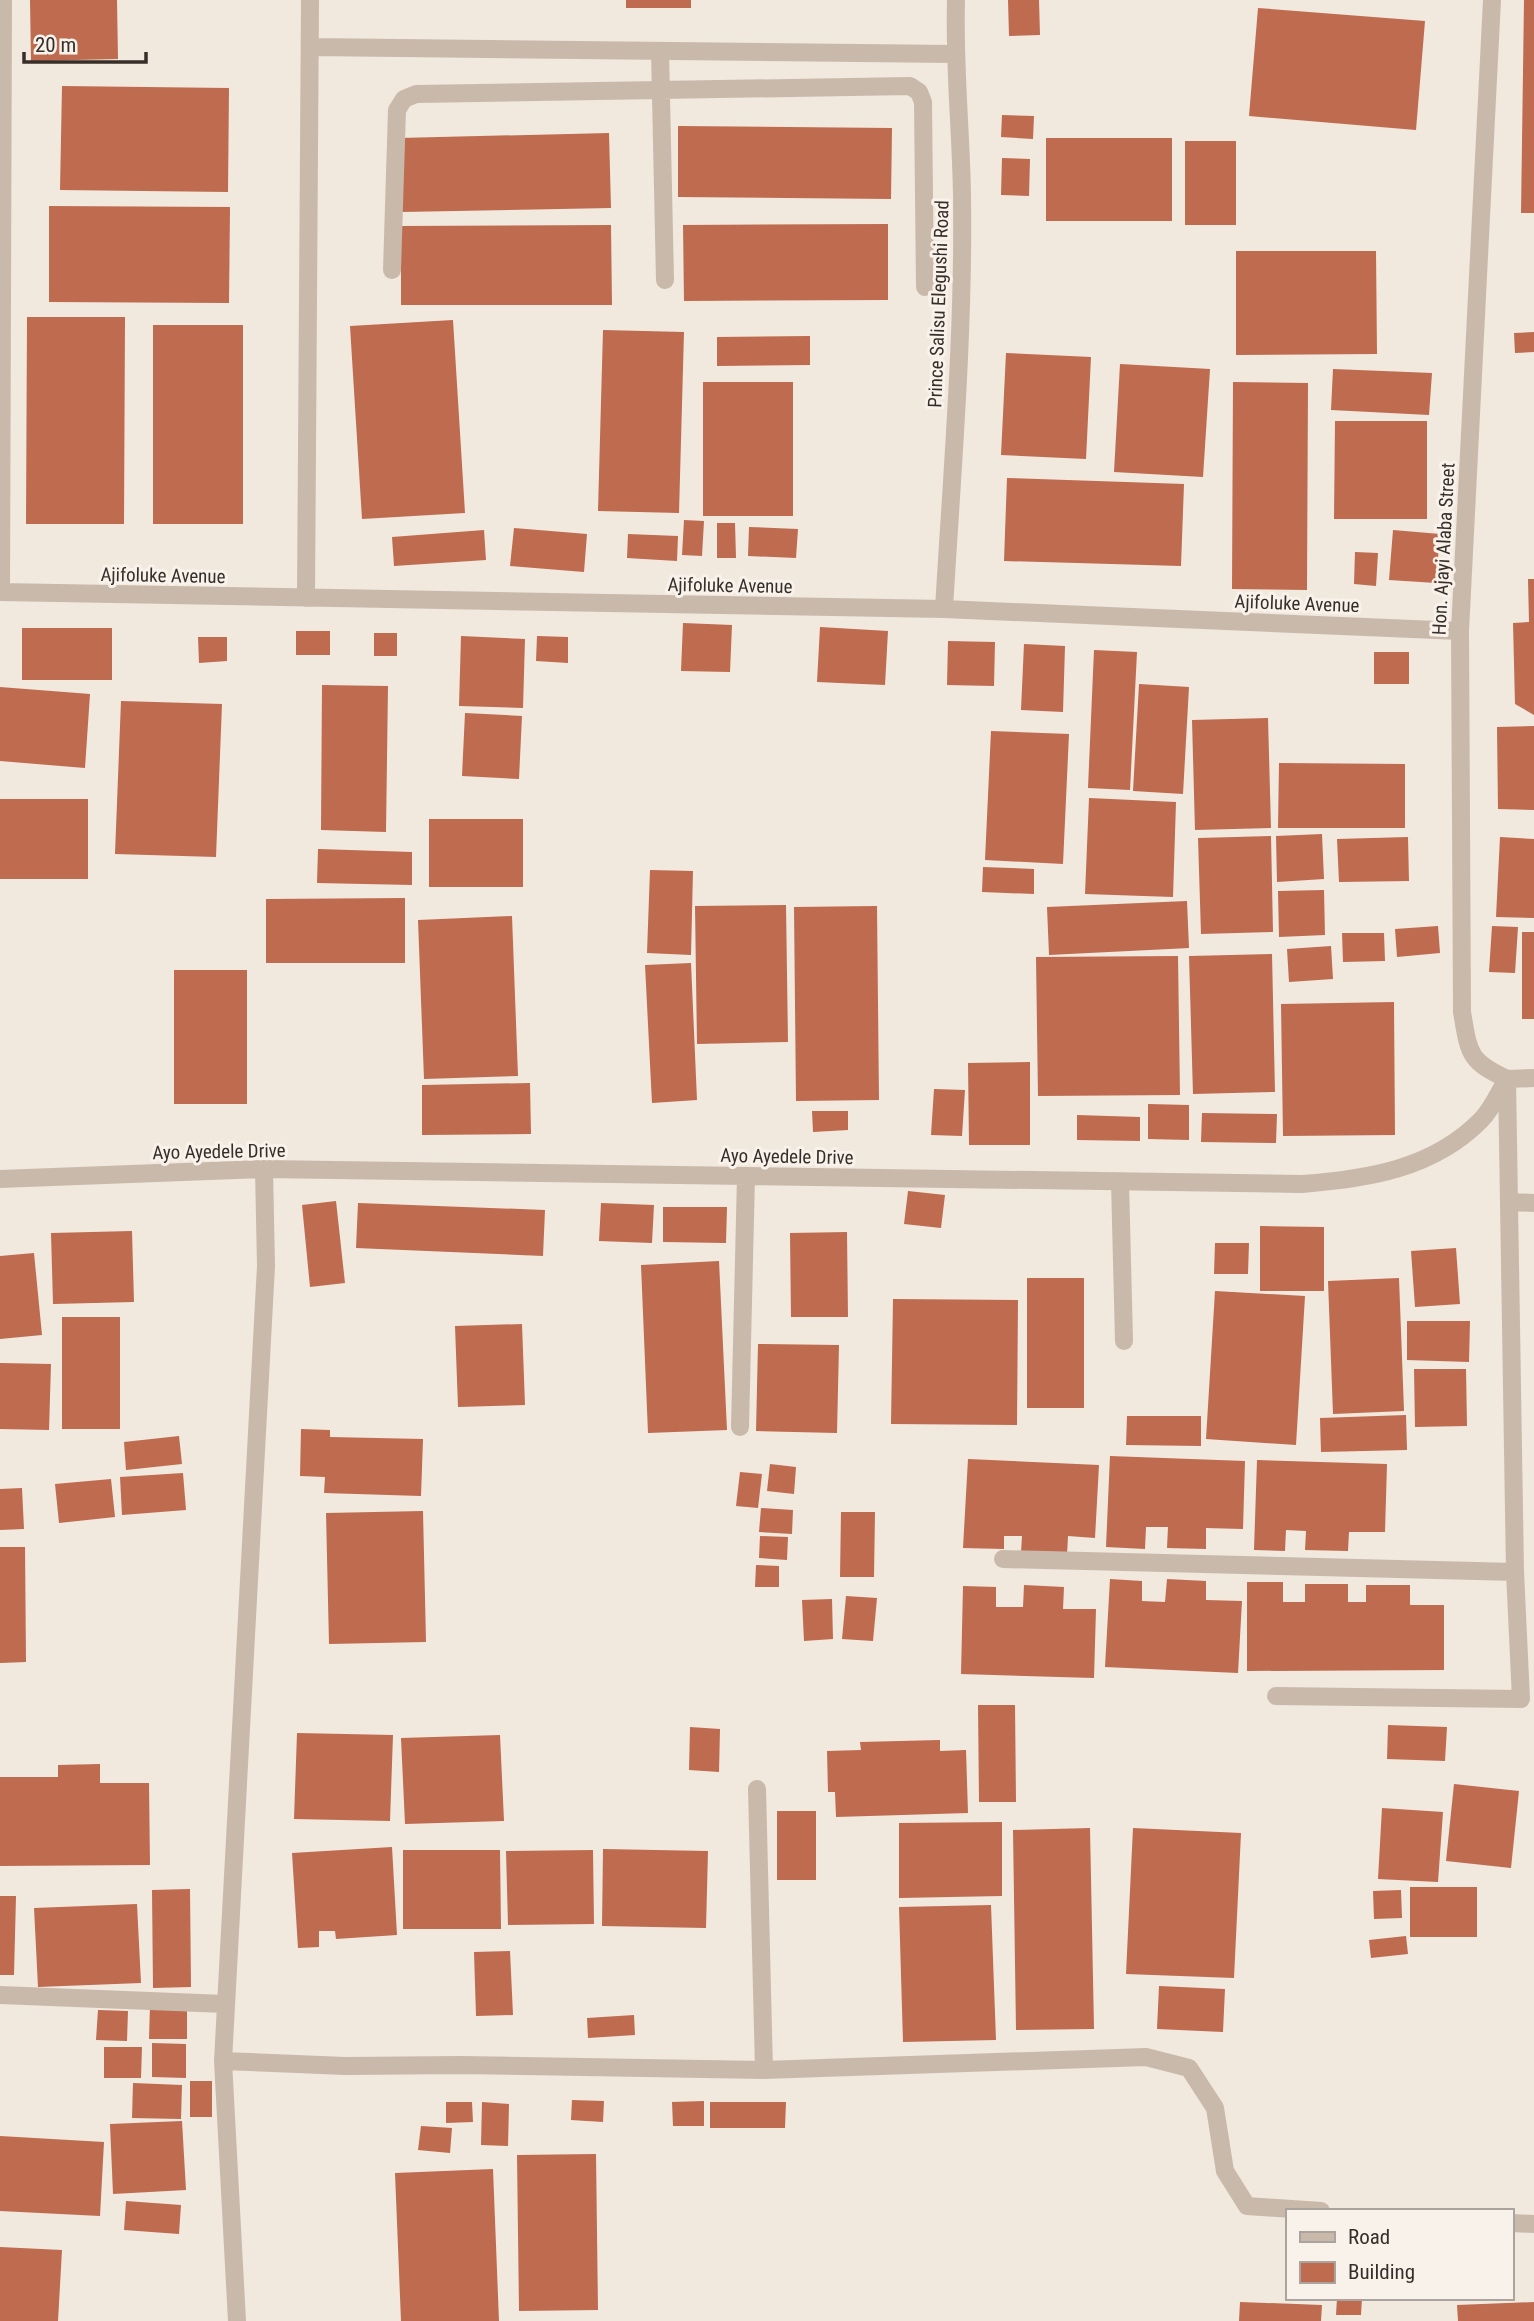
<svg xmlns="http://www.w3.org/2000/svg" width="1534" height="2321" font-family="'Roboto Condensed',sans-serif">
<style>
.building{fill:#be6b4f}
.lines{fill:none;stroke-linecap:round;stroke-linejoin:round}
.service{stroke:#c9b9ab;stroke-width:18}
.minor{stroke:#c9b9ab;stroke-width:18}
.labels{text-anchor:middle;stroke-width:6;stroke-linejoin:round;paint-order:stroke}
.street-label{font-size:19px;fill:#372e2a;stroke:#f9f2eb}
</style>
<rect width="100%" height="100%" fill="#f1e8de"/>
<path class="building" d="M30,0H117L118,59L31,61Z
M626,0H691V8H626Z
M1008,0H1039L1040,35L1009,36Z
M1524,0H1534V213H1521Z
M1258,8L1425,21L1416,130L1249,116Z
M62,86L229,88L228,192L60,190Z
M1002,115L1034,116L1033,139L1001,137Z
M678,126L892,128L891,199L678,197Z
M609,133L611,208L401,212L399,138Z
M1046,138H1172V221H1046Z
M1185,141H1236V225H1185Z
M1002,158L1030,159L1029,196L1001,195Z
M49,206L230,207L229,303L49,302Z
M888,224V300L684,301L683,225Z
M611,225L612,305H401V226Z
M1236,251H1376L1377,354L1236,355Z
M27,317H125L124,524H26Z
M453,320L465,513L362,519L350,326Z
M153,325H243V524H153Z
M603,330L684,332L679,513L598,511Z
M1534,332V352L1515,353L1514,333Z
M810,336V365L717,366V337Z
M1006,353L1091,357L1086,459L1001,455Z
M1120,364L1210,369L1203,477L1114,472Z
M1333,369L1432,373L1429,415L1331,410Z
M703,382H793V516H703Z
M1233,382L1308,383L1307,590L1232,589Z
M1335,421H1427V519H1334Z
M1007,478L1184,484L1181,566L1004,561Z
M684,520L704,521L702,556L682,555Z
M717,523H735L736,558H717Z
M749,527L798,529L796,558L748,556Z
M514,528L587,534L584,572L510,566Z
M484,530L486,560L394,566L392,537Z
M1393,530L1440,534L1436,583L1389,580Z
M628,534L678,536L677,561L627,558Z
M1355,552L1378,553L1376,586L1354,584Z
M1528,579H1534V715L1515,704L1513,623L1529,622Z
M683,623L732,625L730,672L681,671Z
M820,627L888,631L885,685L817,682Z
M22,628H112V680H22Z
M296,631H330V655H296Z
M374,633H397V656H374Z
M461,636L525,639L523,708L459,706Z
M537,636L568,637V663L536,661Z
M198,637H227V661L199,663Z
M948,641L995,642L994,686L947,685Z
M1024,644L1065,646L1063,712L1021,710Z
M1094,650L1137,652L1130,790L1088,788Z
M1374,652H1409V684H1374Z
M1139,684L1189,687L1183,794L1133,791Z
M322,685L388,686L386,832L321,830Z
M0,687L90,694L85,768L0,761Z
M121,701L222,704L216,857L115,854Z
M465,713L522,716L519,779L462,776Z
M1268,718L1271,828L1195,830L1192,720Z
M1534,726V810L1498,809L1497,727Z
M991,731L1069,734L1063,864L985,860Z
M1279,763L1405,764V828H1278Z
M1089,798L1176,802L1173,897L1085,894Z
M0,799H88V879H0Z
M429,819H523V887H429Z
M1322,834L1324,879L1277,882L1276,836Z
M1271,836L1273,932L1201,934L1198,838Z
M1408,837L1409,881L1339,882L1337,839Z
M1500,837L1534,839V918L1496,917Z
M318,849L412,852V885L317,883Z
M983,867L1034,869V894L982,892Z
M650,870L693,871L691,955L647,953Z
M1324,890L1325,935L1279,937L1278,891Z
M405,898V963H266V899Z
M1187,901L1189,948L1049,955L1047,907Z
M786,905L788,1042L697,1044L695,906Z
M877,906L879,1100L796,1101L794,907Z
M512,916L518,1076L424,1079L418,920Z
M1438,926L1440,953L1397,957L1395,929Z
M1492,926L1518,927L1515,973L1489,972Z
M1522,932H1534V1019H1522Z
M1342,933H1384L1385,961L1343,962Z
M1331,946L1333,979L1289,982L1287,949Z
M1272,954L1275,1092L1193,1094L1189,956Z
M1178,956L1180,1095L1038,1096L1036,957Z
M691,963L697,1100L652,1103L645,965Z
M174,970H247V1104H174Z
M1394,1002L1395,1135L1283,1136L1281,1004Z
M1030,1062V1145H969L968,1063Z
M530,1083L531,1134L422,1135V1085Z
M934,1089L965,1090L962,1136L931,1135Z
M1148,1104L1189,1105V1140L1148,1139Z
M812,1111H848V1130L813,1132Z
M1202,1113L1277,1114L1276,1143L1201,1142Z
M1077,1115L1140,1117V1141L1077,1140Z
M908,1191L945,1195L941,1228L904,1224Z
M336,1201L345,1283L310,1287L302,1205Z
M358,1203L545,1210L543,1256L356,1248Z
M601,1203L654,1205L652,1243L599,1241Z
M663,1207H727L726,1243L663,1242Z
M1260,1226L1324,1227V1291H1260Z
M132,1231L134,1302L53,1304L51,1233Z
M847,1232L848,1317H791L790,1233Z
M1215,1243H1249L1248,1274H1214Z
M1456,1248L1460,1304L1415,1307L1411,1251Z
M34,1253L42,1335L0,1339V1256Z
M719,1261L727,1430L648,1433L641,1265Z
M1027,1278H1084V1408H1027Z
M1399,1278L1404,1411L1333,1414L1328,1281Z
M1215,1291L1305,1296L1296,1445L1206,1439Z
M893,1299L1018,1300L1017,1425L891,1424Z
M62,1317H120V1429H62Z
M1407,1321H1470L1469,1362L1407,1360Z
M522,1324L525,1405L458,1407L455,1326Z
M758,1344L839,1345L837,1433L756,1431Z
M0,1363L51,1364L49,1430L0,1429Z
M1414,1369H1466L1467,1426L1415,1427Z
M1406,1415L1407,1450L1321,1452L1320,1418Z
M1127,1416H1201V1446L1126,1445Z
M301,1429L330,1430V1437L423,1439L421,1496L324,1493L325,1477L300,1476Z
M179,1436L182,1464L126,1470L124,1442Z
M1110,1456L1245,1461L1243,1529L1206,1528V1549L1167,1548L1168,1527H1146L1145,1549L1106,1547Z
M968,1459L1099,1465L1095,1538L1068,1536L1067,1555L1021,1553L1022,1536H1004V1549L963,1548Z
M1257,1460L1387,1464L1385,1532H1349L1348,1551L1305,1550L1306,1531L1286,1530L1285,1551L1254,1550Z
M770,1464L796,1467L794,1494L767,1491Z
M740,1472L762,1474L758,1508L736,1506Z
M183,1473L186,1510L122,1515L120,1477Z
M111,1479L115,1517L59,1523L55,1484Z
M22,1488L24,1529L0,1530V1489Z
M761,1508L793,1510L792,1534L759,1532Z
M423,1511L426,1642L329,1644L326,1513Z
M841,1512H875L874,1577H840Z
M760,1536L788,1537L787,1560L759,1558Z
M0,1547H25L26,1662L0,1663Z
M756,1565L779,1566V1587H755Z
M1110,1579L1142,1581V1601L1165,1602L1167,1579L1206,1581V1600L1242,1601L1238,1673L1105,1667Z
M1247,1582H1283V1602H1305V1584H1348V1602H1366V1585H1410V1605H1444V1670L1247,1671Z
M1024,1585L1064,1587L1063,1609H1096L1094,1678L961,1674L963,1586L996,1587V1607H1023Z
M846,1596L877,1598L873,1641L842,1639Z
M832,1599L833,1639L804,1641L802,1600Z
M978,1705H1015L1016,1802H979Z
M1388,1725L1447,1727L1445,1761L1387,1759Z
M690,1727L720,1729L719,1772L689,1770Z
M297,1733L393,1735L390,1821L294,1819Z
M500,1735L504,1821L405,1824L401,1738Z
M940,1740V1751L966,1750L968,1813L836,1817L835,1792H828L827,1751L861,1750L860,1742Z
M100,1764V1783H149L150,1865L0,1866V1777H58V1765Z
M1454,1784L1519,1791L1511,1868L1446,1861Z
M1382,1808L1443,1812L1438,1882L1378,1879Z
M777,1811H816V1880H777Z
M1002,1822V1896L899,1898V1823Z
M1090,1828L1094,2029L1016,2030L1013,1830Z
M1133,1828L1241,1833L1234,1978L1126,1974Z
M392,1847L397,1935L336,1939L335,1931H319V1947L298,1948L292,1853Z
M603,1849L708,1851L706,1928L602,1926Z
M403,1850H500L501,1929H403Z
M593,1850L594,1924L508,1925L506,1851Z
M1410,1887H1477V1937H1410Z
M190,1889L191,1987L153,1988L152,1890Z
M1401,1890L1402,1918L1374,1919L1373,1891Z
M0,1896H16L14,1975H0Z
M137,1904L141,1983L38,1987L34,1908Z
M991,1905L996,2040L903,2042L899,1907Z
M1406,1936L1408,1954L1371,1958L1369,1940Z
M510,1951L513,2015L476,2016L474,1952Z
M1159,1986L1225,1989L1223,2032L1157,2029Z
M150,2006H187V2039H149Z
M98,2010L128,2011L127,2041L96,2040Z
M634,2015L635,2035L588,2038L587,2018Z
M152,2043L186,2044V2078L152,2077Z
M104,2047H142L141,2078H104Z
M190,2081H212V2117H190Z
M133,2083L182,2085L181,2119L132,2118Z
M572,2100L604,2101L603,2122L571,2120Z
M704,2101V2126H673L672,2102Z
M446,2102H472L473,2122L446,2123Z
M482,2102L509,2104L508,2146L481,2145Z
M710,2102H786L785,2128H710Z
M182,2121L186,2190L113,2194L110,2124Z
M421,2126L452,2128L450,2153L418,2150Z
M0,2136L104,2142L100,2216L0,2211Z
M596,2154L598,2310L519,2311L517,2155Z
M493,2169L499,2321H401L395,2173Z
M126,2201L181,2205L179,2234L124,2230Z
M0,2247L62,2250L58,2321H0Z
M1337,2298H1362L1361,2315H1336Z
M1240,2302L1322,2305L1321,2321H1239Z
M1534,2302V2321H1458L1457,2305Z"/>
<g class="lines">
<path class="service" d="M660,51L665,280
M392,270L397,110L404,99L416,94L910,86L919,92L923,102L925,287
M1120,1182L1124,1341
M1509,1202L1534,1203
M1003,1559L1515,1572
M757,1789L764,2070"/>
<path class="minor" d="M311,47L955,54
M0,592L944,609L1460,631
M1,592L3,0
M306,598L310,0
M944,609C952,472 964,334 962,196C961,130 954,66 956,0
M0,1179L264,1169L1302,1184C1367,1179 1433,1169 1481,1120C1492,1109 1499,1092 1507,1079L1534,1078
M740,1427L746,1176
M1276,1696L1521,1699L1515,1572L1507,1079C1468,1061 1469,1053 1462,1012L1460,631L1492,0
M0,1995L225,2004
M223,2061L345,2066L461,2065L764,2070L1146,2057L1189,2068L1215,2108L1225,2171L1247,2206L1321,2211
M1511,2223L1534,2224
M237,2321L223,2061L266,1266L264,1169"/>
</g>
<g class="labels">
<g class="street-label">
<text transform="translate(938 304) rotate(-88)" y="7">Prince Salisu Elegushi Road</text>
<text transform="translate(1443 549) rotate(-87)" y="7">Hon. Ajayi Alaba Street</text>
<text transform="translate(163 575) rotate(1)" y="7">Ajifoluke Avenue</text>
<text transform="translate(730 585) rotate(1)" y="7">Ajifoluke Avenue</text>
<text transform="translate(1297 603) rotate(2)" y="7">Ajifoluke Avenue</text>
<text transform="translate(219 1151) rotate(-1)" y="7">Ayo Ayedele Drive</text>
<text transform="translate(787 1156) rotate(1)" y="7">Ayo Ayedele Drive</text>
</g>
</g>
<rect x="1286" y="2209" width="228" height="91" fill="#f9f2eb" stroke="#aba49e" stroke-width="2"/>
<rect x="1300" y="2232" width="35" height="10" fill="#c9b9ab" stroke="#aba49e" stroke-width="2"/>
<text x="1348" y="2244" font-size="21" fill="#372e2a">Road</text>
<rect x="1300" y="2262" width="35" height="21" fill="#be6b4f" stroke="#aba49e" stroke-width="2"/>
<text x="1348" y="2279" font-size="21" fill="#372e2a">Building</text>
<path d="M24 52v10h122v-10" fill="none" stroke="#372e2a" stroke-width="3.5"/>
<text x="35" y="52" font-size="21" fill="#372e2a" stroke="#f9f2eb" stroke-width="5" paint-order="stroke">20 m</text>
</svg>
